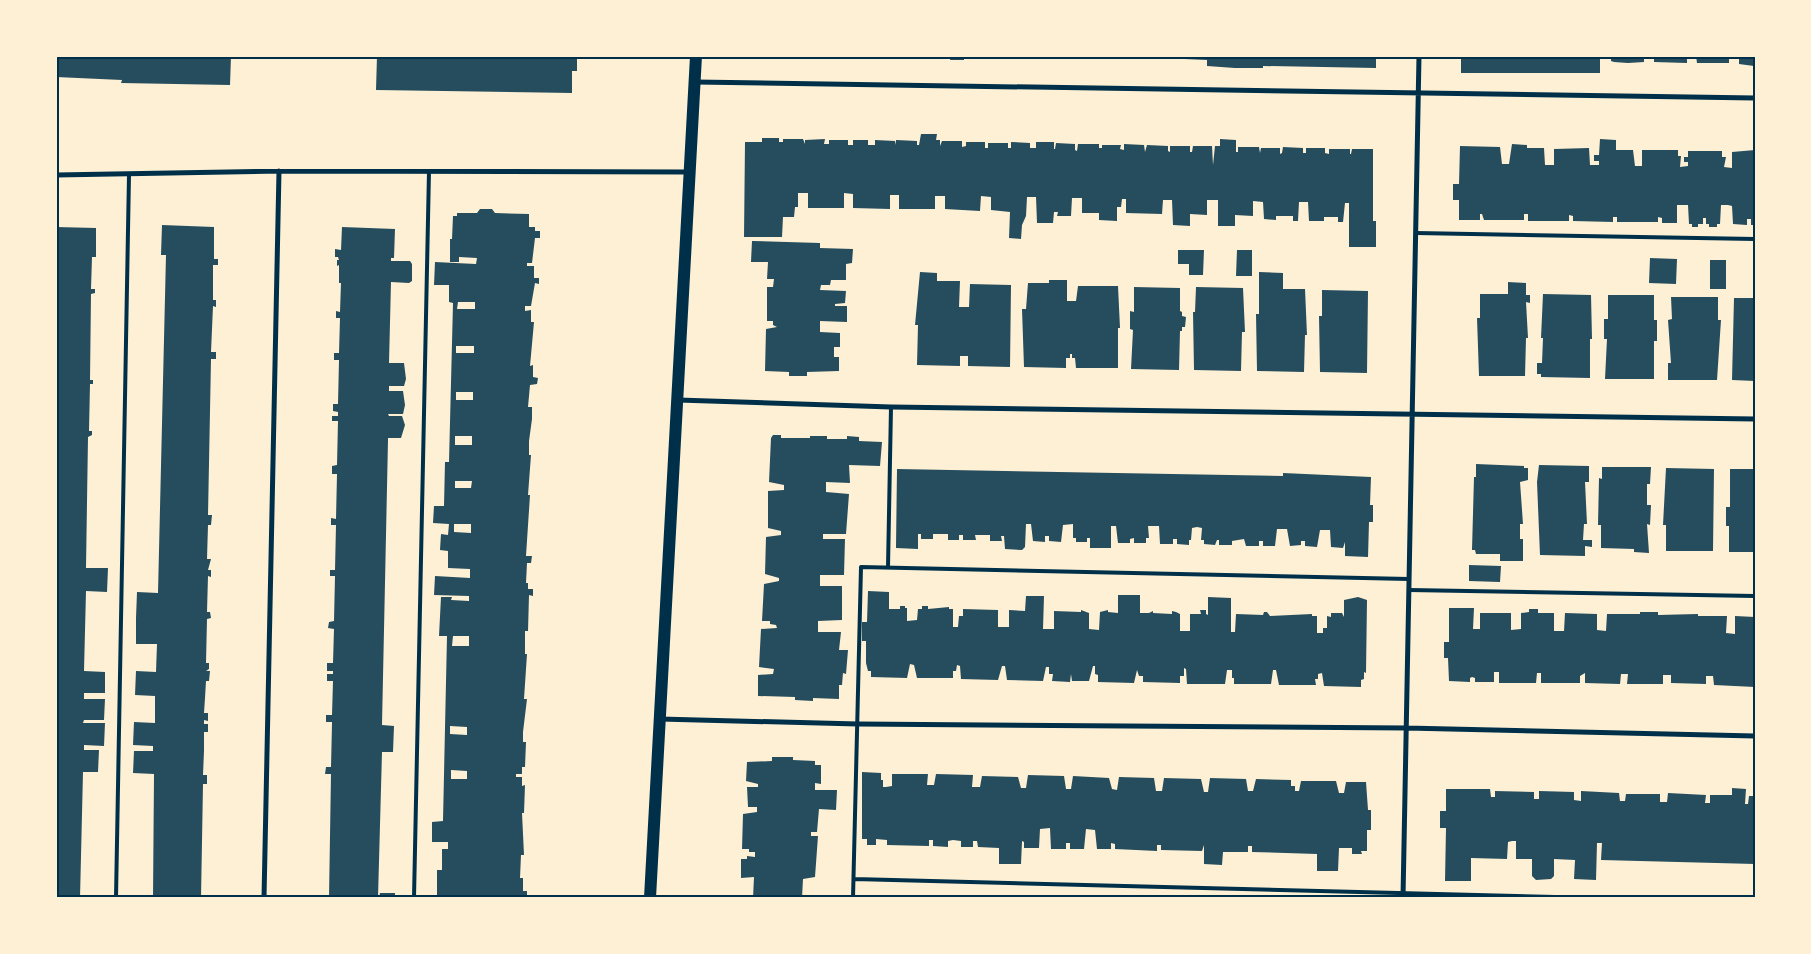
<svg xmlns="http://www.w3.org/2000/svg" width="1811" height="954" font-family="Roboto,sans-serif">
<style>
.building{fill:#264d5e;fill-rule:evenodd}
.lines{fill:none;stroke-linecap:round;stroke-linejoin:round}
.service{stroke:#003049;stroke-width:4}
.minor{stroke:#003049;stroke-width:5}
.primary{stroke:#003049;stroke-width:12}
.neatline{fill:none;stroke:#003049;stroke-width:2}
</style>
<rect width="100%" height="100%" fill="#fdf0d5"/>
<path class="building" d="M56,56H231L230,85L121,83L122,80L56,77Z
M377,56H577V71H572V93L376,90Z
M951,56H964V60H950Z
M1124,56H1170V59L1124,58Z
M1184,56H1376V68L1263,66V68H1235L1207,66V60L1184,59Z
M1461,56H1600V73H1461Z
M1611,56H1644V62L1628,63L1614,62L1611,61Z
M1654,56H1687V63L1654,62Z
M1696,56H1729V63H1697Z
M1739,56H1755L1754,66L1739,64Z
M921,134H937L936,140H940V146L942,141H962V147L966,146V142H985V148H988V143H1008V148H1011V142L1030,143V148H1036V142H1054V149H1055L1056,143L1075,144V150L1077,151L1078,144H1099V148H1102V145H1121L1120,149L1124,150V144L1144,145L1145,152L1147,145L1168,146V151L1170,152V146H1190V152H1192L1193,146H1212L1213,165L1215,146H1220V139L1236,140V152H1238V147H1259L1260,153L1261,148H1280V154L1282,153L1283,147L1303,148V153H1306V148H1325V153L1329,154V149H1350V154H1351L1352,149H1373V221H1376V247H1349V203H1345L1343,222H1338V217H1324V221H1309L1308,202H1299L1298,221H1293V216H1276V220L1264,219L1263,202L1253,201V216L1235,215V226H1218V200H1207V215L1190,214V226L1173,225L1172,200H1163L1162,214L1126,213V199H1122L1121,207H1117V221L1099,220V213H1082V198H1072L1071,216H1057L1058,212H1054L1053,223H1037L1036,197H1027L1026,216L1022,225L1021,239L1009,238L1010,212L991,210V197L981,196L980,211L945,209V196H935V209H899V195H890V209L853,208V194L844,193V208H808V193H798V207H795L794,217H783L782,237H744L745,142H762V138H779V142H783V139H803L805,144V140L825,139L824,144H829V140H848V145H853V140H868V145H875V140L895,141L896,145V140L917,141V145H919Z
M1600,139L1616,140V150H1633L1635,166H1642V150H1678V156H1681L1680,167L1688,166V162H1684V157H1688V151H1722V157H1726L1724,167L1732,168V152L1755,150V225H1751V219H1747V225L1733,224L1732,206L1728,205H1721L1720,224H1717V227H1709V224H1706V218H1703V224H1698V227H1692V224H1689L1688,205H1677V223H1662V218L1658,217V222H1617V217H1613V222L1573,221V216L1569,215V221H1528V214H1524V220H1484L1482,214H1480V220H1459V200H1453V184H1459L1460,146L1500,147L1502,164H1509L1512,144L1527,145V148H1544L1545,165H1554V149L1589,148L1590,165H1599V161H1594V155H1599Z
M480,209H492L495,213L529,214V227H535V231H540V238H535L532,263H527V266H534V278H539V284L535,283L531,306H525V311L531,310V322H534L530,366L533,365V377L538,378L537,384L530,385L528,407H532V419L529,441V455H531L528,495H530L526,556H532L531,563H527L526,583H528V589H533V596L529,595L528,631H525V654H527L524,699H527L523,732V742H526L525,767H522V774H516V777H522V786L525,785L524,813H522L524,855H521L520,878H523V891H527V898H437V870H442V849H448V842H432V822L443,821L447,636H439L441,597H452L451,600L469,601V596L434,595L435,576L470,578V569L448,568V551L440,550L441,534L448,535L449,524L433,523L434,506H444L445,462H449L453,303L449,302V285H434L435,262L476,264L477,258L459,257V262H450V239H452L453,216H457V213H477ZM458,302H475V309H457ZM456,346H474V353H456ZM456,392H473V400H456ZM455,436H472V445H455ZM455,481H472L471,488H455ZM454,524H471V533L454,532ZM453,636H469V646H452ZM450,726L467,727V735L450,734ZM451,770L467,771V779H451Z
M162,225L214,227V259H218V265H213V300H216V307L213,306L211,352H216V359H211L208,515H212L211,525H208L207,559H211L208,570H211V577L208,576L207,612H210L211,618L207,619L206,663H209V669L206,671H210L209,681H206L205,698L204,713H208V721L204,720V724H208V732H204V751L203,775H207V784H203L201,898H153L154,774L133,773L134,751H153V746L133,745L134,722L155,723V696L135,695L136,671L156,672L157,644H136V618L137,592L158,593L166,255H161Z
M56,227L96,228V257H92L91,289H95V293L91,294L90,380H93V384H90L89,431H92V435L88,437L86,568H108L107,592L86,591L84,671L105,672V693H84V699H105L104,720H84L83,723H105L104,746L84,745V750H99L98,772H83L80,898H56Z
M342,227L395,229L394,258H391V261H410L412,264V281L409,283L391,282L389,363H404L406,379L404,386H389V391H403L405,405L403,414H388L389,416H402L405,425L401,438H388V440L382,725L394,726L393,752H382L378,898H329L331,774H325L326,767H331L332,724V722H326V715H332L333,681H327V674H333V671H327V663H333L334,629L328,628L329,622L334,621L335,576H330V570H335L336,525H331V518L336,519L337,474H332V466L337,465L338,421H332V416H338V412L333,411V404H338L339,360H334V353H339L340,318H336V311L340,312L341,283H339V265L337,266V260H339L338,257H335V249L341,250Z
M752,241L820,243V248L853,249L852,263L846,264V280H831L830,285H821L820,290L846,291L845,303L835,304V306H847V322L820,321V332L840,333V347H834V357H839V371L807,372V376H789V372L765,371L766,329L777,327L773,325V321H767V287H773L774,279H767L768,262H751Z
M1178,250H1204L1203,275H1189V264H1178Z
M1237,250H1252V276H1236Z
M1650,258L1677,259L1676,284L1649,283Z
M1710,260H1726V289H1710Z
M920,272L937,273V281H960L959,307H969L970,284L1011,285L1010,367L968,366V356H960V366L917,365L918,325H915Z
M1259,272L1283,273V289H1305L1307,335H1305L1304,372L1257,371L1256,314H1259Z
M1049,280H1067V301H1076L1078,286H1118L1120,328H1118V368H1076L1075,358H1072V354H1070V358H1066V368L1024,367L1022,309H1026L1028,283H1049Z
M1508,282L1526,283V295H1530V303L1526,302L1528,338H1526L1525,376H1479L1477,318H1480V294H1508Z
M1134,287L1180,288V311L1182,312V316L1186,317L1185,327H1182V331H1180L1179,370L1131,369L1133,330L1130,329V311L1134,312Z
M1196,287L1243,288L1245,332H1242L1241,371L1194,370L1193,312H1195Z
M1322,290L1368,291L1367,373L1320,372L1319,316H1322Z
M1543,294L1591,295L1592,339H1590V378L1541,377V374H1537V363H1542L1543,338H1541Z
M1608,295H1654V320H1657V341H1654V379H1605L1607,339H1604V319H1608Z
M1671,297H1718V320H1721L1717,380H1668V363H1671L1668,320L1672,319Z
M1734,298H1755V381L1732,380Z
M773,435H781V438H810V436H827V439H847V436L859,437V441L882,442L880,466L849,465L850,483L826,482V492L849,494L846,534H823V539H845L844,575H820V586H842V620L818,621V632H841L839,650H848L846,674L843,673L842,685H839V699L813,698V701L795,700V697L758,696V675L773,674L774,669L759,667L761,629L777,628L776,625L770,624V621H762L764,584L779,581V578L765,574L766,537L781,535V531L768,528V491L784,490V485L769,482L771,438Z
M1476,464L1524,466V468H1528V480L1520,482L1523,524H1520V539H1523V561H1500V554H1476L1475,550H1472L1474,477H1476Z
M1539,465L1589,466V482H1585L1587,524H1584L1583,540H1592V547L1585,546V556L1540,555L1537,482Z
M1602,467H1651L1650,484H1647V505H1651L1650,525L1647,524L1649,553L1634,552V549L1601,548V525H1598L1599,478L1602,479Z
M1666,468L1714,469L1713,551H1666V525H1663Z
M897,469L1283,476V473L1371,477L1370,505H1373V522H1369L1368,557L1345,556V542L1343,548L1331,547L1330,530H1320L1317,547L1305,546V541H1301V545L1290,546L1287,529H1277L1275,546H1263V541H1259V546H1246L1244,539L1232,541V545H1219V540H1217L1215,545L1204,544V540H1201L1202,528L1197,527L1192,528L1191,540H1189V545L1177,544V539H1173V544H1160L1159,526H1148L1149,538H1146V543H1134V538L1130,539V543H1118L1116,526H1111V548H1090V538H1087V542H1076V538H1073V524L1063,525L1061,542L1049,541V536H1045V542L1033,541L1031,524H1026L1025,547L1022,550L1005,549L1004,536H1001L1002,541H990V535H975L976,540H963V535H959V540H948V534H933V539H921V534H918V549L896,548Z
M1730,469H1755V552H1729V526H1726V507H1730Z
M1469,565L1501,566L1500,582L1469,581Z
M868,591L889,592V609H900V606H905V608H907V621L917,620L918,609H922V606H928V609L949,607V609H953V627H958L959,616H963V609L998,610V627H1009V610L1025,611L1026,596H1044L1043,629H1054V611L1081,612V610L1089,613V629L1099,630L1100,612L1108,610V612L1118,613V595H1140V613H1149L1153,611V613L1172,614V611L1176,612L1180,614V631H1190V614H1201L1200,610H1206V614L1208,615V597L1231,598V632H1235L1236,614L1263,615L1264,612H1267L1270,616L1312,614V616H1317V633H1323V628H1327V616L1331,617V613H1342L1344,617V600L1358,597L1367,600L1366,673L1364,672V679L1361,680V687L1324,686L1322,673L1318,674V679H1315L1316,685H1279L1276,670H1273L1271,684H1234V678H1232V670H1227L1225,684H1187L1186,669L1184,668V676H1180V683L1143,682V676H1139L1137,670L1134,683L1098,682V675L1095,674V666H1093L1089,681H1072L1071,674L1070,682L1052,681L1053,674H1049V667H1046L1043,681L1007,680L1005,666H1002L998,680L961,679L960,666L957,665L956,671H953V678H917L914,665L910,664L907,678L871,677V671H868L866,663V641H862V622H867Z
M1449,608H1474L1473,629H1480V613H1511V630L1521,629V613L1529,612V609H1538V613H1554V631H1564L1565,613L1597,614V630L1606,631L1607,614H1640V612H1658V615L1698,614V616H1727L1726,633L1735,634V616L1755,617V687L1714,685L1713,676H1706V684L1671,683V675H1663V684H1627L1628,674H1621L1620,684L1585,683V673L1580,676V683H1541V673H1537L1536,683H1499V672H1494V682H1475V678L1472,677L1470,678V682L1449,681L1448,658H1444V642H1449Z
M772,757H793V760L815,761V765H821V784L815,783V790H837L836,810L819,809L817,832H811V836H818L815,877L803,879L802,898H753L754,877L741,878V859H747V856L755,857V852H749V849H742L743,814L757,812V807H748L747,787H758V784L746,781L747,762L772,761Z
M862,772L881,773V780H883V787H886L892,786V774H928L927,785H934L936,774L973,775L972,787H980L982,776L1018,777L1021,788H1026L1028,775L1064,776L1066,789H1071L1073,776L1109,778L1112,789L1117,790L1119,777L1154,778L1156,791H1162L1164,778L1201,779L1204,792H1208L1210,778L1246,779L1248,791H1253L1256,779L1291,780V786H1295V791H1299L1301,781H1336L1339,793H1344L1346,782H1366L1368,810H1371V830H1367V851H1361L1362,854H1352V848H1339L1338,871H1317V854L1252,852V846H1248V852H1223L1222,865L1204,864V845L1202,851L1161,850V845H1157V851L1115,849V844L1111,843V849H1097L1095,830L1086,829L1084,849H1070V843H1066V849H1051L1050,828L1040,829L1039,848H1024V842L1022,841L1021,864H999V848L978,847L977,841H973V847H961V841L953,840L948,841V847L933,846V840H929V846L887,845V840L876,839V845H867V839H862Z
M1732,788L1746,789L1745,804H1748L1749,796H1755V864L1601,860L1602,843H1597L1596,880L1574,879L1575,860L1554,859V876L1551,879L1536,880L1532,876V859H1516V841H1512L1508,842L1507,859L1471,858V881H1445L1446,828H1440V811H1446V789H1490L1491,797H1495V791L1534,792V799H1539V791L1574,792V800L1581,801V791L1619,793L1620,801H1625L1626,794H1660V802H1667L1668,793L1706,795L1705,803H1710V795H1732Z
M380,893H395V898H379Z"/>
<g class="lines">
<path class="service" d="M1416,233L1755,239
M888,567L891,407
M1409,590L1755,596
M854,879L1596,898
M116,898L129,175
M414,898L429,171
M853,898L861,567L1409,579"/>
<path class="minor" d="M695,82L1755,98
M56,175L279,171L688,172
M678,400L891,407L1755,419
M660,719L858,724L1406,728L1755,736
M264,898L279,171
M1403,898L1419,56"/>
<path class="primary" d="M650,898L696,56"/>
</g>
<rect width="1811" height="954" fill="none" stroke="#fdf0d5" stroke-width="115"/>
<rect x="58" y="58" width="1696" height="838" class="neatline"/>
</svg>
